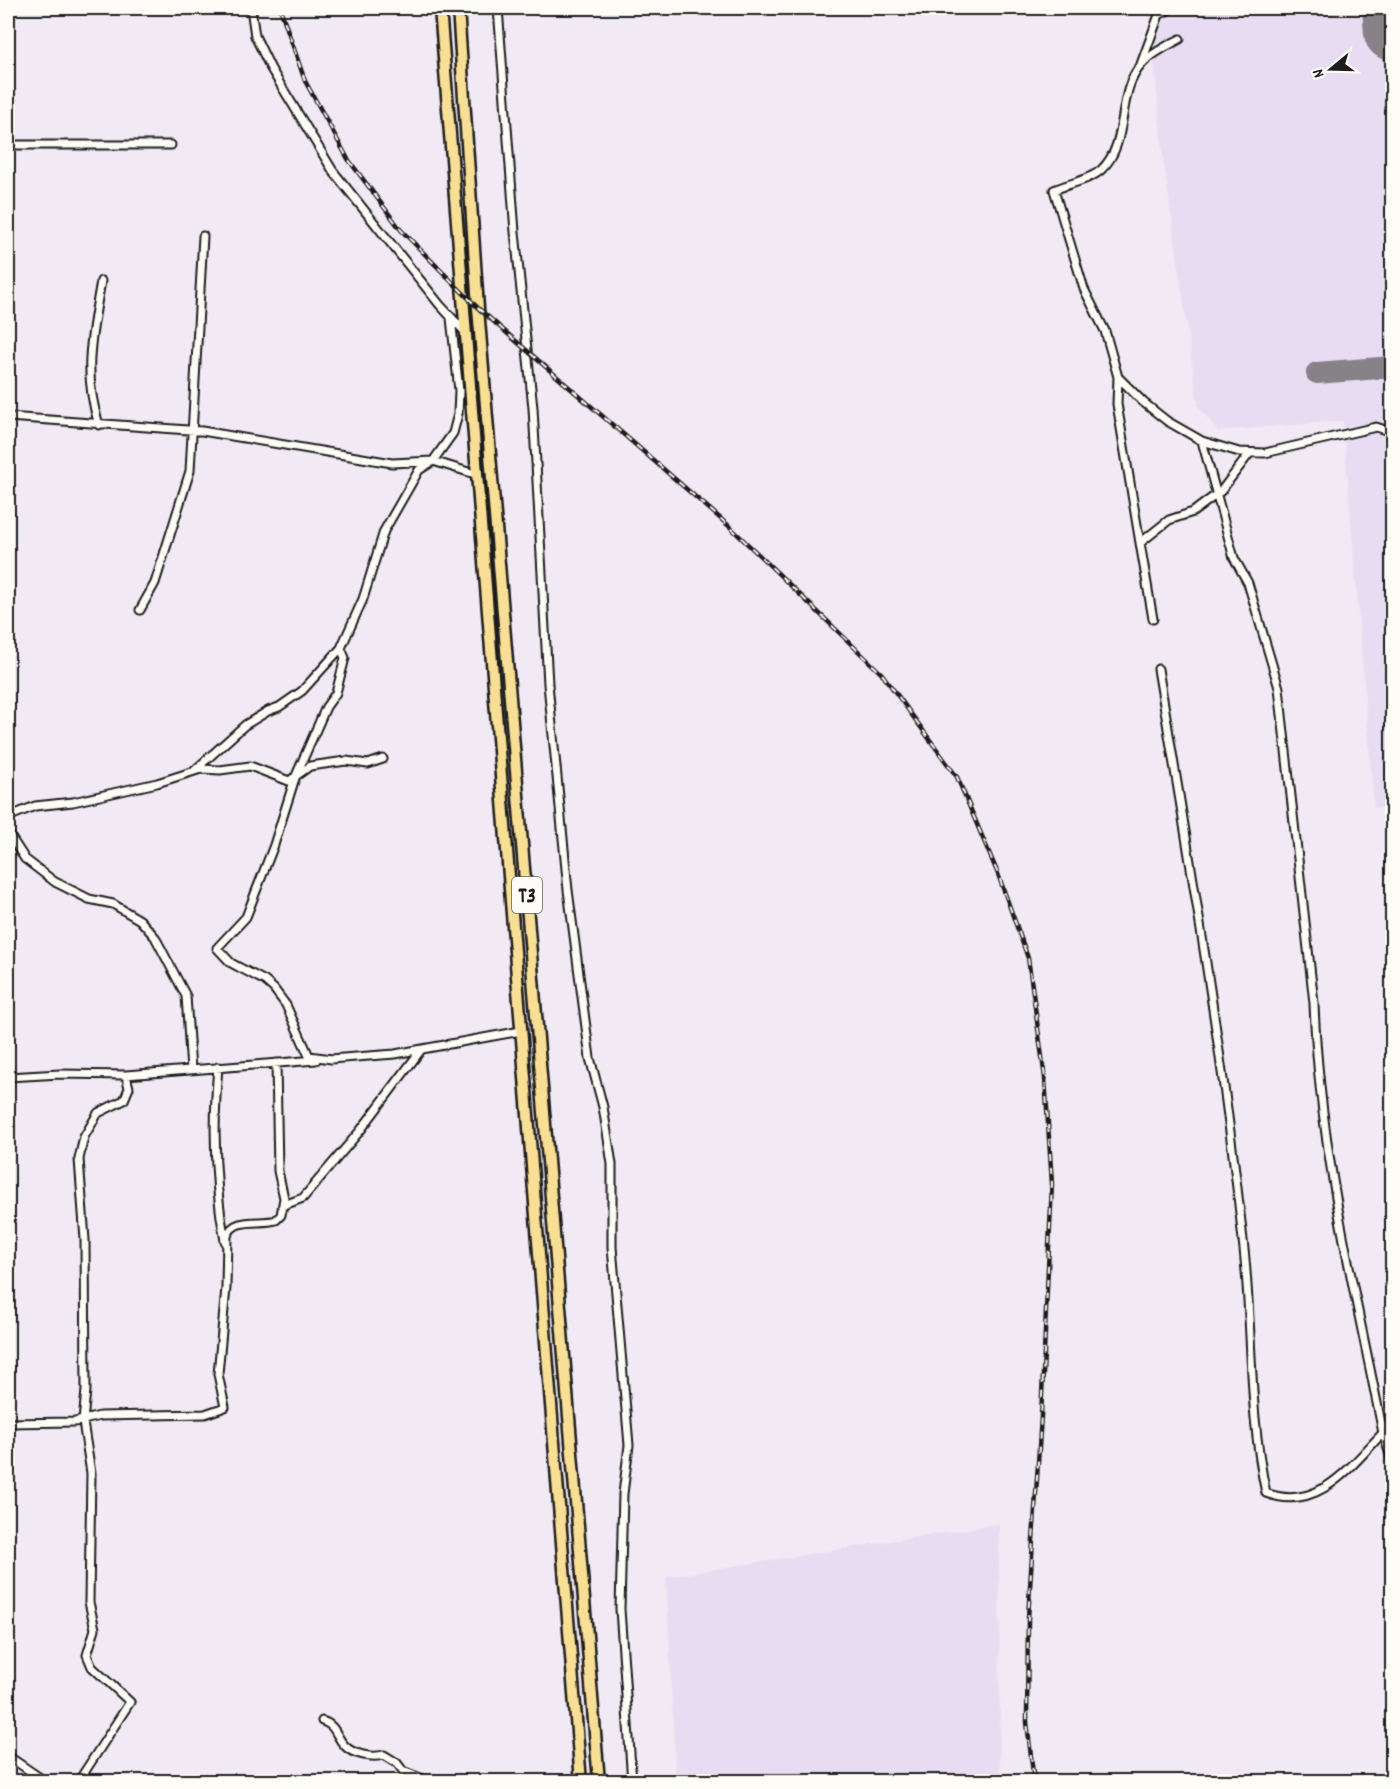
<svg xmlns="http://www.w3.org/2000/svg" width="1400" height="1789" font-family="Dekko,sans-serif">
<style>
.built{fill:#e8dcf2}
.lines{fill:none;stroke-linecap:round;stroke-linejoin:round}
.taxiway{stroke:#868288;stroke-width:22}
.runway{stroke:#868288;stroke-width:56}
.minor-casing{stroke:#1c1c1c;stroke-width:11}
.trunk-casing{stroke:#1c1c1c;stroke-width:15}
.minor{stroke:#fdfcf7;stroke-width:7}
.trunk{stroke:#f9df96;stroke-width:10}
.rail-casing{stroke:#1c1c1c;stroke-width:4.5}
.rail{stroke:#fdfcf7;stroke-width:2;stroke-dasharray:7;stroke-linecap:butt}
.labels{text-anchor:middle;stroke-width:6;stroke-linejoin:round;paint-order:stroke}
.shield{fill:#fdfcf7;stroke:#605f5e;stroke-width:1.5}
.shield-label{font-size:21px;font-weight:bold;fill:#1c1c1c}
</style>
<rect width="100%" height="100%" fill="#f1e9f4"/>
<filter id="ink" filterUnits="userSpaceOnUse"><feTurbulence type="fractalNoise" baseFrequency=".0167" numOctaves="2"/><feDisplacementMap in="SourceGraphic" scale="12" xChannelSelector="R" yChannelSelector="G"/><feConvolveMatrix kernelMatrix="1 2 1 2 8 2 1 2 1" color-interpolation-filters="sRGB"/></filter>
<g filter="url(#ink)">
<path class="built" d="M1149,8H1392V808H1374L1343,421L1218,431L1198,406L1163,155Z
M999,1524L1000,1781H676L666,1577Z"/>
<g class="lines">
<path class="taxiway" d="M1317,373L1392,367"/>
<path class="runway" d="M1390,8L1392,33"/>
<defs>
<path id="minor" d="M251,8L255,36L271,69L333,171L440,305L465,332
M498,8L515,232L533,408L548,684L568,890L590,1058L603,1107L612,1164V1247L629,1445L623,1494L620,1609L632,1782
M1180,39C1167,46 1152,53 1142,64C1115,93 1131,142 1101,170C1090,180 1067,184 1054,190L1084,289L1105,331L1118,377L1143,402L1167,421L1202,441L1239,452L1265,453L1376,427L1392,432
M1141,64L1159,15L1172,8
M8,145H171
M1118,377L1117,404L1140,543
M8,417L202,431L392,463L433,461L475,474
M99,425C82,371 92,334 101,281
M1202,441L1234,558L1248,583L1279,688L1314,1003C1319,1149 1355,1290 1383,1433L1392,1461
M140,610L155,583L190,471L203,236
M1153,619L1140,543L1169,520L1193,512L1221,491L1250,453
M1158,669C1190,859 1222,1048 1243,1240C1253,1324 1248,1410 1266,1493C1323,1515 1357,1456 1392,1424
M195,770L245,725L268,711L279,707L302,691L341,648
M8,817L35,806L73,802L157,783L201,769L220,770L250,766L289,781L310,766L346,761L368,764L383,759
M8,833L25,859L55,882L89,899L113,904L140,920L155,937L186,996L191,1070
M330,1059L395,1054L521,1031
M332,1059L309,1056L286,1005L274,989L265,981L231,963L217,948L246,917L274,845L295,778L326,707L336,693L345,658L341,648L363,599L384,531L419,470L433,461L453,433L458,414L459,391L451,318
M218,1067C213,1125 214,1184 225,1241
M8,1077L60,1074L126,1075L316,1060
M284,1205L303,1198L360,1131L421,1050
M8,1423L75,1422L100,1416L205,1414L225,1407L218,1374L226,1288L227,1236C234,1216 260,1225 276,1220L281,1215L284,1198L278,1171L276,1063
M322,1721C336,1725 335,1735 344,1745C353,1755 372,1758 384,1755L397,1763L403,1771L431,1782
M8,1756L46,1782
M78,1782L130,1702L92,1667L87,1655L95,1629L89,1602L91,1473L83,1422L86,1390L85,1240L79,1159L84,1137L98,1113L124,1100L129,1088L126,1075"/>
<path id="trunk" d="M440,8L581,1782
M458,8L478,308L599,1782"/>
</defs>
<use href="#minor" class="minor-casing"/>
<use href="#trunk" class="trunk-casing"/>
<use href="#minor" class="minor"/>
<use href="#trunk" class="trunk"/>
<defs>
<path id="rail" d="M280,8L305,81L348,159L401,230L478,308L729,526L882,674L957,777L998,874L1028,958L1045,1078L1052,1184L1041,1416L1028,1618L1027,1722L1034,1782"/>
</defs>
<use href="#rail" class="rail-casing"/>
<use href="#rail" class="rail"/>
</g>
</g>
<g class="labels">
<rect class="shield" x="512" y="877" width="30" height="36" rx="4.5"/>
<g class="shield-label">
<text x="527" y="902">T3</text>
</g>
</g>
<rect width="1400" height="1789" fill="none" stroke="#fdfcf7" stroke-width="30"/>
<rect x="15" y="15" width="1370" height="1759" fill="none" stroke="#1c1c1c" stroke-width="2" filter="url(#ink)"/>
<g transform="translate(1331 69) rotate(251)" stroke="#fdfcf7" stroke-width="4.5" paint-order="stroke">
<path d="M0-4.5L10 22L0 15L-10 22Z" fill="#1c1c1c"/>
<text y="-9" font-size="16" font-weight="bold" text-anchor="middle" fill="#1c1c1c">N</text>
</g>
</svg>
